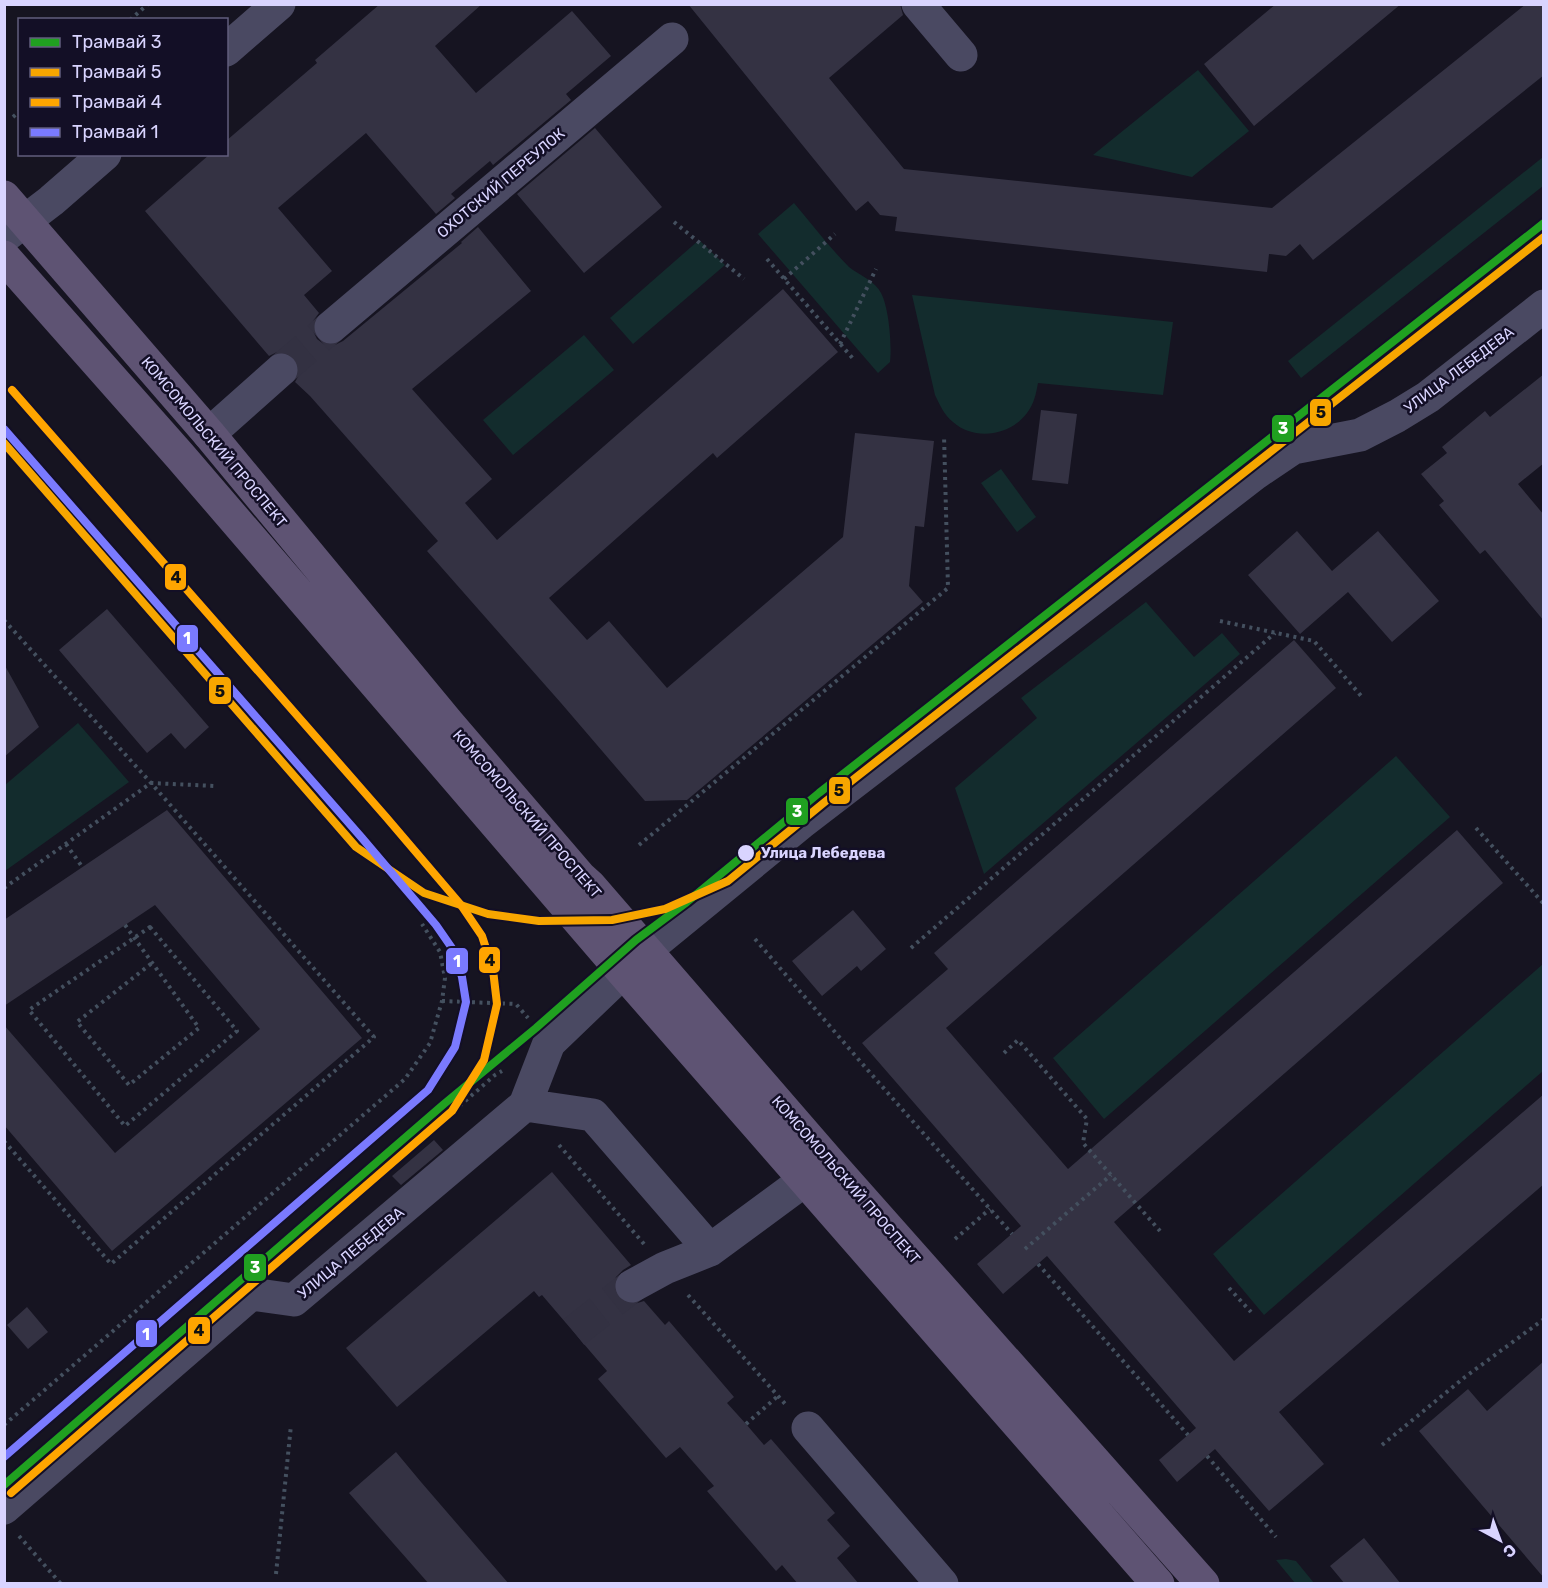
<svg xmlns="http://www.w3.org/2000/svg" width="1548" height="1588" font-family="Rubik,sans-serif">
<style>
.green{fill:#132c2d}
.building{fill:#343243}
.lines{fill:none;stroke-linecap:round;stroke-linejoin:round}
.minor-tunnel{stroke:#333142;stroke-width:33;stroke-dasharray:33 16;stroke-linecap:butt}
.path{stroke:#44505f;stroke-width:4;stroke-dasharray:3 4.5;stroke-linecap:butt}
.minor{stroke:#4a4962;stroke-width:33}
.major{stroke:#5e5373;stroke-width:33}
.tram-1-casing{stroke:#130f26;stroke-width:12}
.tram-2-casing{stroke:#130f26;stroke-width:12}
.tram-3-casing{stroke:#130f26;stroke-width:12}
.tram-4-casing{stroke:#130f26;stroke-width:12}
.tram-1{stroke:#20a020;stroke-width:8}
.tram-2{stroke:#f7a600;stroke-width:8}
.tram-3{stroke:#ffa500;stroke-width:8}
.tram-4{stroke:#7a7aff;stroke-width:8}
.stop-dot{fill:#d9d4ff;stroke:#130f26;stroke-width:2}
.labels{text-anchor:middle;stroke-width:5;stroke-linejoin:round;paint-order:stroke}
.street-label{font-size:15px;fill:#d9d4ff;stroke:#130f26}
.stop-label{font-size:15px;font-weight:bold;fill:#d9d4ff;stroke:#130f26;text-anchor:start}
.line-badge{stroke:#130f26;stroke-width:2}
.badge-label{font-size:16px;text-anchor:middle;font-weight:bold;fill:#fff}
.pale-badge-label{font-size:16px;text-anchor:middle;font-weight:bold;fill:#111}
</style>
<rect width="100%" height="100%" fill="#161421"/>
<path class="green" d="M1198,70L1249,131L1192,177L1093,155Z
M1543,157V186L1301,378L1288,361Z
M794,203C812,224 829,247 849,267C859,275 875,281 881,293C889,308 892,345 890,362L878,373L758,234Z
M699,240L725,265L633,344L610,318Z
M912,295L1173,322L1163,395L1038,383C1036,394 1034,404 1027,413C1010,436 974,441 953,422C944,415 940,405 935,395Z
M584,335L614,370L513,455L483,420Z
M1001,469L1036,517L1017,532L981,483Z
M1146,602L1194,657L1222,633L1240,654L984,874L955,788L1037,718L1021,698Z
M78,723L129,782L5,871V785Z
M1396,756L1450,817L1104,1119L1053,1058Z
M1543,964V1071L1264,1315L1213,1254Z
M1286,1559L1296,1561L1314,1583H1295L1276,1560Z"/>
<path class="building" d="M380,4H482L435,46L476,93L572,11L611,56L566,94L571,100L493,165L490,161L451,194L455,198L436,214L366,133L278,208L332,271L304,295L319,313L313,321V331L317,339L325,345H335L343,341L462,243L461,242L478,227L531,291L412,389L492,479L465,503L497,540L783,289L838,352L717,458L713,453L549,598L587,640L609,621L667,688L843,537L855,433L934,441L924,527L915,526L909,586L923,602L687,800L645,801L561,703L427,551L438,541L310,396L295,382L299,375V367L295,358L286,352H277L269,356L145,211L210,154H226V141L317,63L315,60Z
M688,4H900L903,15L829,78L904,169L1272,208L1526,4H1544V75L1313,260L1300,244L1286,256L1269,254L1267,272L895,231L897,217L880,215L868,201L856,211Z
M1276,4H1401L1254,126L1204,64Z
M595,128L662,207L584,273L517,194Z
M1544,374V463L1518,484L1544,515V621L1485,550L1480,554L1439,505L1444,501L1421,474L1447,453L1442,447L1485,411L1490,417Z
M1041,410L1077,414L1068,484L1032,480Z
M1297,531L1332,571L1378,531L1439,601L1392,642L1348,592L1300,634L1248,575Z
M107,609L209,727L185,749L171,733L147,753L59,650Z
M1294,640L1336,688L946,1028L1068,1169L1457,830L1503,883L1114,1222L1234,1361L1544,1094V1184L1279,1412L1324,1464L1269,1511L1215,1449L1177,1482L1159,1460L1196,1428L1047,1256L1003,1294L977,1264L1021,1226L862,1043L948,969L934,953Z
M4,664L39,727L4,757Z
M167,810L362,1038L112,1251L4,1125V1025L115,1153L260,1029L155,905L4,1006V920Z
M853,910L886,949L861,971L857,966L822,996L792,961Z
M434,1140L443,1150L401,1185L392,1176Z
M552,1172L631,1265L623,1270L616,1277L613,1286L616,1295L622,1302L631,1305L644,1301L665,1325L669,1321L734,1397L727,1403L746,1424L764,1445L771,1439L835,1513L827,1520L850,1546L837,1558L859,1584H798L782,1565L776,1571L707,1491L714,1486L680,1447L666,1458L598,1379L607,1371L542,1295L539,1297L534,1291L397,1407L346,1348Z
M27,1307L48,1332L28,1349L7,1325Z
M1544,1361V1578L1419,1431L1468,1389L1487,1411Z
M396,1452L421,1482L509,1584H429L349,1493Z
M1364,1538L1401,1584H1345L1330,1566Z"/>
<g class="lines">
<path class="minor-tunnel" d="M281,370L331,327
M574,1332L632,1286"/>
<path class="path" d="M130,20L148,4
M13,117L20,111
M674,222L744,279
M767,259L855,361
M784,279L835,234
M840,344L876,269
M4,620L151,783L374,1037L111,1264L4,1141
M1220,621L1314,641L1362,697
M1476,828L1544,904
M66,844L83,868
M639,845L948,588L944,435
M4,888L151,783L215,786
M125,925L199,1028L129,1085L77,1022L152,963
M150,927L237,1031L125,1126L29,1010Z
M755,939L865,1067L1012,1234
M911,948L1275,633
M442,1001L516,1004L528,1018
M1004,1053L1018,1040L1087,1119L1083,1143L1160,1231
M559,1145L644,1244
M955,1239L990,1209
M1025,1249L1111,1175
M279,1264L495,1075L502,1071
M1038,1264L1188,1435
M1229,1288L1251,1312
M688,1295L787,1406
M746,1424L778,1396
M4,1425L405,1079L430,1043L442,1001L445,978L440,952L422,924
M1382,1445L1465,1377L1544,1319
M1207,1456L1276,1537
M19,1536L61,1584
M276,1574L291,1425"/>
<path class="minor" d="M918,4L961,55
M226,50L279,4
M4,237L51,201L105,154
M331,327L672,39
M209,434L281,370
M525,1105L593,1115L710,1250
M632,1286L665,1268L710,1250L805,1180
M808,1428L942,1584
M4,1508L251,1294L294,1300L525,1105L549,1043L646,950L801,823L1256,473L1293,448L1360,435L1397,416L1428,397L1544,306"/>
<path class="major" d="M4,197L209,434L448,723L580,877L590,886L829,1162L1203,1584
M4,257L180,456L623,972L1158,1584"/>
<defs>
<path id="tram-1" d="M4,1485L444,1104L536,1028L636,940L687,902L819,793L1544,223"/>
<path id="tram-2" d="M4,443L356,847L424,893L488,914L539,921L612,920L665,909L728,881L826,801L1544,237"/>
<path id="tram-3" d="M11,1493L452,1111L484,1060L497,1004L493,970L482,936L461,905L386,817L12,390"/>
<path id="tram-4" d="M4,429L362,838L436,925L454,951L462,977L466,1002L455,1047L428,1090L4,1457"/>
</defs>
<use href="#tram-1" class="tram-1-casing"/>
<use href="#tram-2" class="tram-2-casing"/>
<use href="#tram-3" class="tram-3-casing"/>
<use href="#tram-4" class="tram-4-casing"/>
<use href="#tram-1" class="tram-1"/>
<use href="#tram-2" class="tram-2"/>
<use href="#tram-3" class="tram-3"/>
<use href="#tram-4" class="tram-4"/>
</g>
<circle class="stop-dot" cx="746" cy="853" r="9"/>
<g class="labels">
<g class="street-label">
<text transform="translate(501 183) rotate(-40)" y="5">ОХОТСКИЙ ПЕРЕУЛОК</text>
<text transform="translate(1459 370) rotate(-37)" y="5">УЛИЦА ЛЕБЕДЕВА</text>
<text transform="translate(214 442) rotate(50)" y="5">КОМСОМОЛЬСКИЙ ПРОСПЕКТ</text>
<text transform="translate(527 814) rotate(49)" y="5">КОМСОМОЛЬСКИЙ ПРОСПЕКТ</text>
<text transform="translate(846 1180) rotate(49)" y="5">КОМСОМОЛЬСКИЙ ПРОСПЕКТ</text>
<text transform="translate(351 1253) rotate(-40)" y="5">УЛИЦА ЛЕБЕДЕВА</text>
</g>
<g class="stop-label">
<text x="761" y="858">Улица Лебедева</text>
</g>
</g>
<g class="line-badge">
<rect x="1309" y="398" width="23" height="29" rx="6" fill="#f7a600"/>
<rect x="1271" y="414" width="24" height="29" rx="6" fill="#20a020"/>
<rect x="164" y="563" width="23" height="28" rx="6" fill="#ffa500"/>
<rect x="176" y="624" width="23" height="29" rx="6" fill="#7a7aff"/>
<rect x="208" y="676" width="24" height="29" rx="6" fill="#f7a600"/>
<rect x="828" y="776" width="23" height="29" rx="6" fill="#f7a600"/>
<rect x="785" y="797" width="24" height="29" rx="6" fill="#20a020"/>
<rect x="478" y="946" width="23" height="28" rx="6" fill="#ffa500"/>
<rect x="445" y="947" width="24" height="28" rx="6" fill="#7a7aff"/>
<rect x="243" y="1253" width="24" height="29" rx="6" fill="#20a020"/>
<rect x="187" y="1316" width="24" height="29" rx="6" fill="#ffa500"/>
<rect x="135" y="1319" width="23" height="29" rx="6" fill="#7a7aff"/>
</g>
<g class="badge-label">
<text x="1283" y="434">3</text>
<text x="187" y="644">1</text>
<text x="797" y="817">3</text>
<text x="457" y="967">1</text>
<text x="255" y="1273">3</text>
<text x="146" y="1340">1</text>
</g>
<g class="pale-badge-label">
<text x="1321" y="418">5</text>
<text x="176" y="583">4</text>
<text x="220" y="697">5</text>
<text x="839" y="796">5</text>
<text x="490" y="966">4</text>
<text x="199" y="1336">4</text>
</g>
<rect width="1548" height="1588" fill="none" stroke="#d9d4ff" stroke-width="12"/>
<rect x="18" y="18" width="210" height="138" fill="#130f26" stroke="#625e7d" stroke-width="1.5"/>
<rect x="30" y="38" width="30" height="9" fill="#20a020" stroke="#625e7d" stroke-width="1.5"/>
<text x="72" y="48" font-size="18" fill="#d9d4ff">Трамвай 3</text>
<rect x="30" y="68" width="30" height="9" fill="#f7a600" stroke="#625e7d" stroke-width="1.5"/>
<text x="72" y="78" font-size="18" fill="#d9d4ff">Трамвай 5</text>
<rect x="30" y="98" width="30" height="9" fill="#ffa500" stroke="#625e7d" stroke-width="1.5"/>
<text x="72" y="108" font-size="18" fill="#d9d4ff">Трамвай 4</text>
<rect x="30" y="128" width="30" height="9" fill="#7a7aff" stroke="#625e7d" stroke-width="1.5"/>
<text x="72" y="138" font-size="18" fill="#d9d4ff">Трамвай 1</text>
<g transform="translate(1500 1540) rotate(139)" stroke="#130f26" stroke-width="4.5" paint-order="stroke">
<path d="M0-4.5L10 22L0 15L-10 22Z" fill="#d9d4ff"/>
<text y="-9" font-size="16" font-weight="bold" text-anchor="middle" fill="#d9d4ff">С</text>
</g>
</svg>
